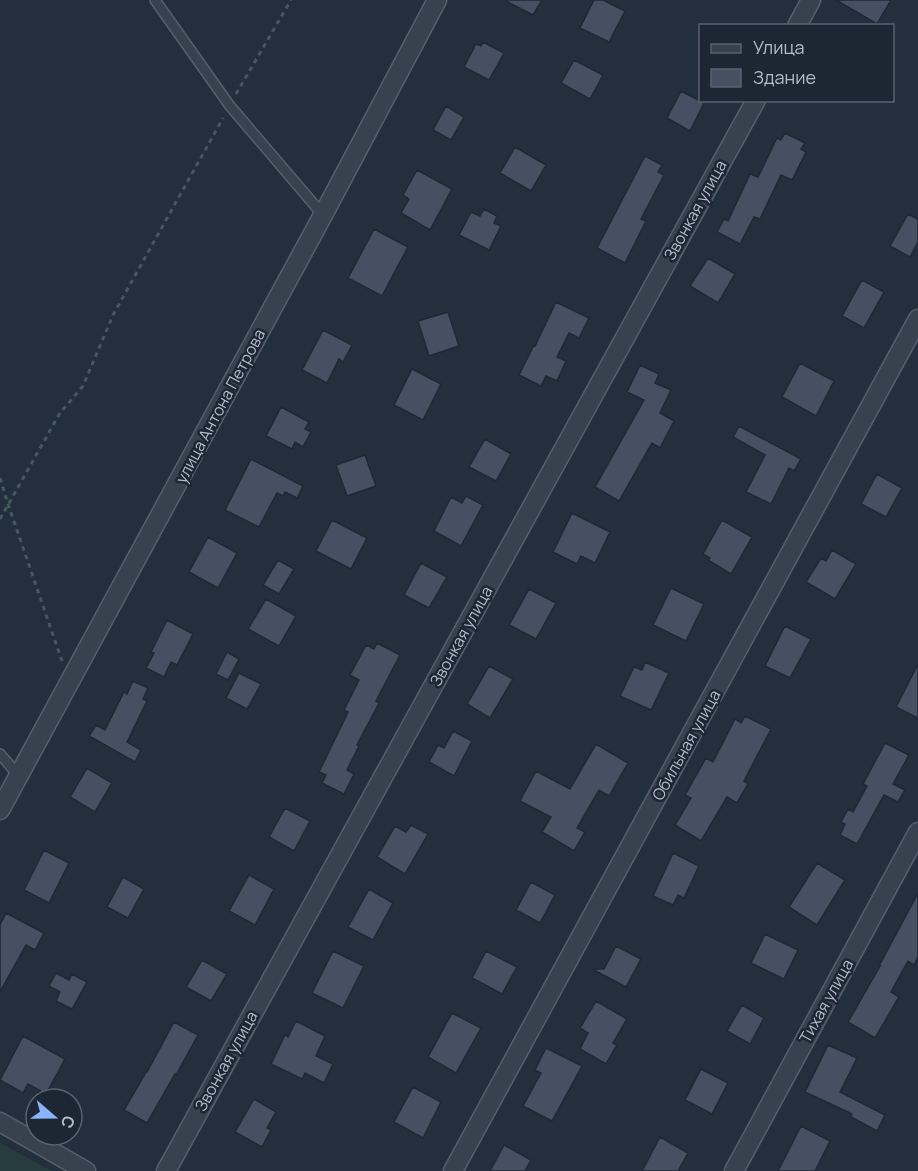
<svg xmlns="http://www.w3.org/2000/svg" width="918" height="1171" font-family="Manrope,sans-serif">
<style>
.green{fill:#263c3f}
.building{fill:#455162;stroke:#1f2835;stroke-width:1.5}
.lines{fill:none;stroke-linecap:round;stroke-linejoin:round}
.service-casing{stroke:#565f6c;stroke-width:12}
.minor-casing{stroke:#565f6c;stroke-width:21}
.path{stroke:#44595c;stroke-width:3;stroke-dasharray:4.5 4.5;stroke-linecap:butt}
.service{stroke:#38414e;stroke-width:9}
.minor{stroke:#38414e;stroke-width:18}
.labels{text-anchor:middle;stroke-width:5;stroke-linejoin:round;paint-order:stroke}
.street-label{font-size:16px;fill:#b4bcc9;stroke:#1d2633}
</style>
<rect width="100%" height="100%" fill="#242f3e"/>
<path class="green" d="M0,1143L52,1171H0Z"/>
<path class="building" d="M504,0H542L533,15Z
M594,0H603L625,11L609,42L580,28Z
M836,0H891L877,24Z
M483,42L504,53L489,80L464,67L476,44L481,46Z
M574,60L603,75L590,99L561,83Z
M681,91L704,103L690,131L667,118Z
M446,106L464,117L451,140L433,130Z
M785,133L805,143L801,149L806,152L792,180L781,175L760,219L754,217L740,244L717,232L724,219L728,221L750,174L758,177L777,138L781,140Z
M515,147L546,165L531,191L500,173Z
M645,156L662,165L658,172L664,175L641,219L646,221L625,263L597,248Z
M417,170L452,189L430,230L401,213L409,199L403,195Z
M484,209L497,216L494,223L501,226L489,250L459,235L471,212L480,216Z
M908,214L918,219V242L910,257L890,246Z
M374,229L408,247L382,296L348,278Z
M708,258L735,274L718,303L690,286Z
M862,280L884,292L864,328L842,316Z
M556,302L589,318L579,338L569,333L557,357L566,361L557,381L546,376L541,386L519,375L534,345L535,346Z
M448,312L459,346L429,356L418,321Z
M323,330L352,345L343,362L339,359L327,383L302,370Z
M800,363L834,381L816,416L782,397Z
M640,365L659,374L655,383L671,390L660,413L674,421L660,448L652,443L619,501L595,487L644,400L627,392Z
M412,369L441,384L423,420L394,405Z
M281,407L309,422L305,429L311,432L303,447L295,442L292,449L266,436Z
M739,426L801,459L794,471L789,468L771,504L746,492L765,455L733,437Z
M485,439L511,454L496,481L469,467Z
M365,455L376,486L347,496L336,465Z
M251,459L303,486L297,498L285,492L283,496L277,493L259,527L225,510Z
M877,474L902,488L886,517L861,504Z
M466,496L483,505L461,546L434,531L451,497L462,503Z
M572,513L610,532L595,563L581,556L577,564L553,552Z
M332,520L367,538L351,569L316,551Z
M722,520L752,537L731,574L708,560L710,558L703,554Z
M208,537L237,553L218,588L189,572Z
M832,550L856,564L835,599L806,582L821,558L826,561Z
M278,560L294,569L279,594L263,585Z
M421,563L447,577L429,608L404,595Z
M671,588L704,604L686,641L653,625Z
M529,589L556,603L536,639L509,625Z
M266,599L296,616L279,646L248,629Z
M167,620L193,634L177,665L171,662L164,677L146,668L154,653L151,652Z
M785,626L811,639L790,678L765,666Z
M377,643L400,655L376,701L379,703L357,745L359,746L347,770L354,774L344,794L322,783L326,775L319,772L348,712L344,710L359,680L350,675L366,645L374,649Z
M227,652L239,659L228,680L216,674Z
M645,662L669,673L651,710L620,696L634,667L642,670Z
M918,664V718L896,707Z
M489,666L513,679L490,718L467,704Z
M239,673L261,684L247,709L226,698Z
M133,681L148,688L143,699L147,701L127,742L141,750L135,762L89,736L96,725L105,730L124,692L127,694Z
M745,716L771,729L744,781L748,784L737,803L727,797L701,841L675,825L691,798L685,795L706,758L713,762L735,719L741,723Z
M453,731L472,741L454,776L429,762L438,745L444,748Z
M885,743L909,755L893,784L905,790L898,802L884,795L857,844L840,835L845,824L841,822L848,809L853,812L867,786L863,784Z
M596,744L628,763L609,796L599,790L577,828L585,832L574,851L542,832L551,817L520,801L536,771L570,789Z
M87,768L112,783L95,812L70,797Z
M285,808L310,821L294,851L269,837Z
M411,825L428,834L405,874L377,857L395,826L406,832Z
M44,850L69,863L49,903L24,890Z
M673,853L699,866L684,898L678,895L673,905L653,896Z
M817,863L845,880L817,925L789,907Z
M249,875L274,889L255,925L229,911Z
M123,877L144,889L128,918L107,907Z
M531,882L555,895L540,923L516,910Z
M369,889L393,903L373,940L348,927Z
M918,893V957L914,965L908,961L891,992L899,997L875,1038L848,1022L880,966H879Z
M6,913L44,933L35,950L26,945L0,992V925Z
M765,934L798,950L784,979L751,963Z
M616,946L641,959L626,987L592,969H604Z
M333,951L364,966L343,1008L312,993Z
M486,951L517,967L502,994L472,978Z
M202,960L227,974L211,1001L186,987Z
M56,973L69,980L72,974L87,982L72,1009L56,1001L60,992L49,986Z
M596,1001L627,1019L613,1043L617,1045L606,1064L580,1049L588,1033L580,1028Z
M742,1005L764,1018L750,1044L727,1031Z
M452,1013L481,1028L456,1073L428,1057Z
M296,1021L325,1036L316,1056L333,1064L324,1083L305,1073L302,1079L271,1064L285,1035L288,1037Z
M174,1022L198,1035L176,1075L175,1074L147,1123L124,1110L146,1072H147Z
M23,1036L65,1059L46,1094L28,1084L23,1093L0,1080Z
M828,1045L857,1058L840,1092L885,1115L877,1131L851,1117L852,1114L805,1092Z
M546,1048L582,1066L552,1121L523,1106L541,1073L535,1070Z
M701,1069L728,1083L712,1114L685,1100Z
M413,1087L441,1102L423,1138L394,1122Z
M254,1099L276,1112L267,1128L271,1130L262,1147L235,1132Z
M801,1126L830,1141L815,1171H778Z
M660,1137L688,1153L678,1171H642Z
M504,1145L531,1160L525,1171H490Z"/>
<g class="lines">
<defs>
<path id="service" d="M155,0L230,106L323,215
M0,754L19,776"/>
<path id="minor" d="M797,26L811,0
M0,810L323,215L437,0
M0,1122L86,1171
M166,1171L756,100
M453,1171L918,319
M734,1171L918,832"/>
</defs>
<use href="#service" class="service-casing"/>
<use href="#minor" class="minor-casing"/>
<path class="path" d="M236,94L291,0
M0,478L8,504L62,661
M0,519L60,413L83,386L113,315L223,118"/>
<use href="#service" class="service"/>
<use href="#minor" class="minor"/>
</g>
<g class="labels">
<g class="street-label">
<text transform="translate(695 210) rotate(-61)" y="6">Звонкая улица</text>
<text transform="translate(220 406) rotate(-62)" y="6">улица Антона Петрова</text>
<text transform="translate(461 636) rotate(-61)" y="6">Звонкая улица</text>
<text transform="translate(686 745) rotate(-61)" y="6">Обильная улица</text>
<text transform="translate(826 1001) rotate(-61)" y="6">Тихая улица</text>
<text transform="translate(226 1061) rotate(-61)" y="6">Звонкая улица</text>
</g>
</g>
<rect x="699" y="24" width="195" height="78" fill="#1d2633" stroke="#59626f" stroke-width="1.5"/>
<rect x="711" y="44" width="30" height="9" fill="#38414e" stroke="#59626f" stroke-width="1.5"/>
<text x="753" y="54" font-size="18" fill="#b4bcc9">Улица</text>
<rect x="711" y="69" width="30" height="18" fill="#455162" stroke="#59626f" stroke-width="1.5"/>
<text x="753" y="84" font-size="18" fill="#b4bcc9">Здание</text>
<g transform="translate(54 1117) rotate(110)"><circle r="28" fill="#1d2633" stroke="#59626f" stroke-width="1.5"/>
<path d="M0-4.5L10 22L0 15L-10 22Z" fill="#8ab4f8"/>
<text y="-9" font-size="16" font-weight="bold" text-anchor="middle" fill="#b4bcc9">С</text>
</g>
</svg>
